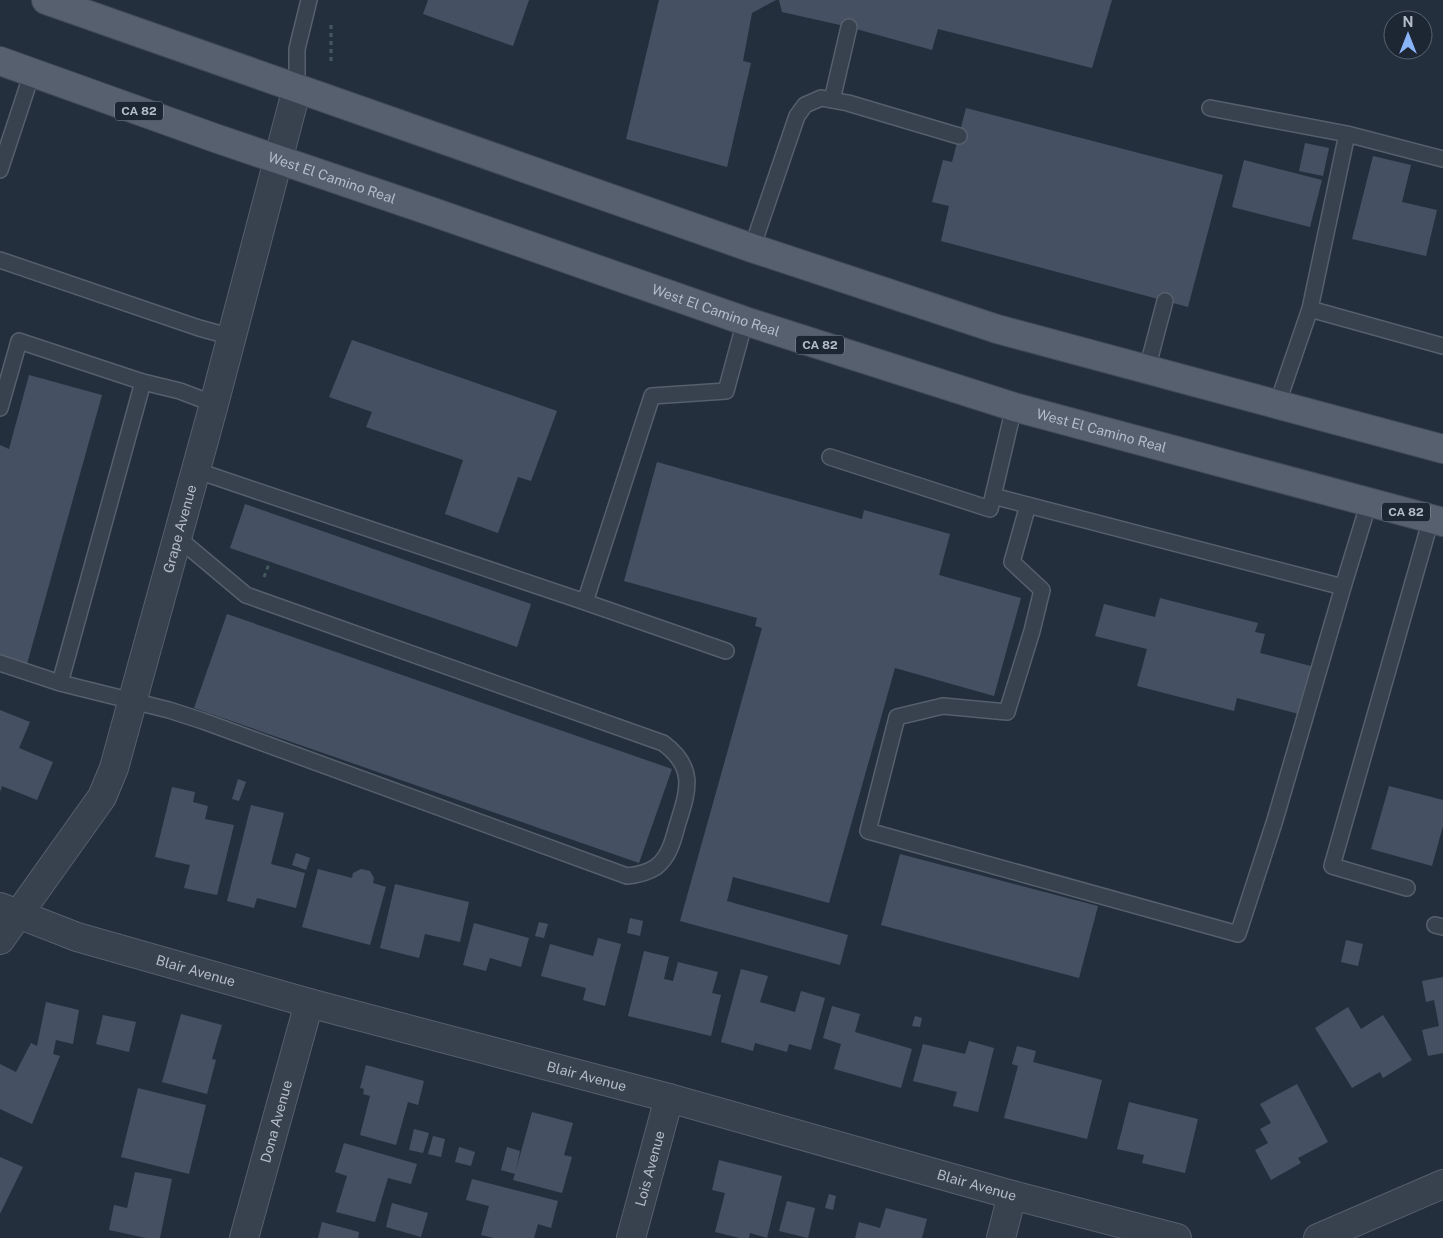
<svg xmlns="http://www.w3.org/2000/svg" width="1443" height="1238" font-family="'Public Sans',sans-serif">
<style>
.building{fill:#455162}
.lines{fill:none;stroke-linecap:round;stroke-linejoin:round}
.service-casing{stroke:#565f6c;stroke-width:18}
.minor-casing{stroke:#565f6c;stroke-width:30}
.tertiary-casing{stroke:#565f6c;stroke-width:30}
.primary-casing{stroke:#414a57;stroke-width:30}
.path{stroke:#44595c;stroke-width:3;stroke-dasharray:4 4;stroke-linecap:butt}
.service{stroke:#38414e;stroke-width:15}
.minor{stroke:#38414e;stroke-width:28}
.tertiary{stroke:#38414e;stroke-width:28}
.primary{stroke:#56606e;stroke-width:28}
.labels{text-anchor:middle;stroke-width:4.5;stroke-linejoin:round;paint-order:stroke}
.shield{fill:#1d2633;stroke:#878f9c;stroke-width:1}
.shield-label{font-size:12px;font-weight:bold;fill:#b4bcc9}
.street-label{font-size:14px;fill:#b4bcc9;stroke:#1d2633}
</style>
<rect width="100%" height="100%" fill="#242f3e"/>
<path class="building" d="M428,0H529L513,46L423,14Z
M659,0H776L752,13L743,61L751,63L727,167L626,139Z
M779,0H1112L1092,68L938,29L932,50L849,27L782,12Z
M966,108L1223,175L1188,307L941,241L949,206L932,202L943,160L952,162Z
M1305,143L1329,148L1323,176L1299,171Z
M1373,156L1411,165L1402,202L1437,210L1426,256L1352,239Z
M1244,160L1322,180L1310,227L1232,207Z
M352,340L557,411L531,481L518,477L498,533L445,514L463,460L366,427L372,412L329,397Z
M29,375L102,395L27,664L0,657V445L9,449Z
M657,462L862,519L864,510L950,534L939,575L1021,598L994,696L895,668L829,903L733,877L727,901L848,935L840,965L680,921L762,628L755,626L757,618L624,581Z
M245,504L531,604L517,647L230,548Z
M1160,598L1258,623L1255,632L1265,634L1260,653L1311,666L1299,714L1237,698L1234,711L1137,686L1147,649L1095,636L1104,604L1155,617Z
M227,614L672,769L639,863L194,708Z
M0,710L30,722L19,748L53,762L37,800L2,786L0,792Z
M238,779L246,782L239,801L232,799Z
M1389,786L1443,800V826L1432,866L1371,849Z
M172,787L195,792L193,802L208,806L205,819L234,825L217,895L184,888L190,865L155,857Z
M251,805L284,813L271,864L305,873L296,908L257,898L254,908L227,901Z
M296,853L310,858L306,870L292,865Z
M900,854L1098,906L1079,978L881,925Z
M318,869L352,878L353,873L361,869L370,871L374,878L373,883L386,887L370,945L302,927Z
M395,884L469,902L460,942L425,934L419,958L380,948Z
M630,918L643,921L640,936L627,933Z
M539,922L548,924L544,938L535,936Z
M474,923L529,938L521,967L490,958L486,971L463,965Z
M598,938L621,944L605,1006L583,1000L586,988L541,976L550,944L593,956Z
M1346,940L1363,944L1358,966L1341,962Z
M644,951L669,957L664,979L673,981L678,962L718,972L712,993L721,995L711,1036L628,1016Z
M741,969L768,976L760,1002L795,1012L801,991L825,998L811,1050L789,1044L787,1052L755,1043L753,1051L721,1042Z
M1443,977V1053L1428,1056L1422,1030L1439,1026L1434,1000L1426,1002L1422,981Z
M46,1002L79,1010L73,1044L56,1040L53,1054L60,1056L32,1124L0,1109V1064L16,1072L31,1043L37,1046Z
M832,1006L860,1014L855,1032L912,1049L901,1088L834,1069L841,1044L823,1038Z
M1348,1007L1361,1029L1383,1015L1412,1060L1383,1078L1380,1072L1352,1088L1315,1028Z
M181,1014L222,1025L212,1059L216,1060L207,1094L162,1082Z
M103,1015L136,1022L129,1052L96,1044Z
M915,1016L922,1018L920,1027L912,1026Z
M969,1041L994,1048L978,1112L953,1106L957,1092L913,1081L923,1044L965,1054Z
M1017,1046L1036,1051L1033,1062L1102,1080L1087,1139L1004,1118L1018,1066L1012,1064Z
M366,1065L424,1081L418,1105L408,1102L396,1145L360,1135L370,1096L363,1094L364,1089L360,1088Z
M1297,1084L1328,1142L1298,1158L1301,1163L1271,1180L1255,1150L1268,1143L1260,1129L1271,1123L1260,1104Z
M138,1088L206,1105L189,1174L121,1157Z
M1129,1102L1198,1119L1185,1173L1142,1163L1144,1155L1117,1149Z
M532,1112L573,1123L564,1155L572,1157L562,1193L513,1180L515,1174L501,1170L507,1147L520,1151L516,1170Z
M414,1129L429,1133L423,1153L409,1150Z
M433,1136L445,1139L441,1157L428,1154Z
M344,1143L417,1164L411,1184L388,1178L375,1222L336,1212L347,1176L335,1172Z
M459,1147L475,1152L471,1166L455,1162Z
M0,1157L23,1167L0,1214Z
M719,1160L782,1176L767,1238L750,1233L749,1238H740L715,1232L725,1193L712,1190Z
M135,1172L172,1179L160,1238H146L109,1230L114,1205L127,1208Z
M472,1179L558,1201L551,1228L538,1224L534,1238H494L481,1235L489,1206L466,1200Z
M829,1194L836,1196L833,1210L825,1208Z
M787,1201L815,1208L808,1238L779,1231Z
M392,1203L428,1213L421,1237L386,1227Z
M886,1208L927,1219L922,1238H855L859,1222L880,1228Z
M322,1222L359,1232L358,1238H318Z"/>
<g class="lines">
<defs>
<path id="service" d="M297,88V49L309,0
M832,100L849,27
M1210,108L1347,134
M0,170L32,73
M752,248L797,116L805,105L821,98L848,103L959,136
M0,260L199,328L232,337
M1310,309L1443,346
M1147,369L1165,301
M1277,405L1310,309L1347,134L1443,159
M0,408L19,341L143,382
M830,457L990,509L1014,407
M195,470L585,602L652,396L726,391L745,321
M993,496L1343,587L1369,502
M1028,505L1012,562L1042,590L1032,631L1007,712L943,706L897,717L868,831L1238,934L1275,820L1343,587
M178,538L246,595L663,743C697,768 688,791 677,826C673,841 669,857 656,867C647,873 637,875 627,876L203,721L169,710L60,683L143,382L180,391L214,404
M585,602L726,651
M0,663L60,683
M1407,888L1332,866L1431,519
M1435,925L1443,927"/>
<g id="minor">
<path id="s1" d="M0,907L77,937L309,1003L669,1098L1012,1195L1177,1238"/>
<path id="s2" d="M244,1238L309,1003"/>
<path id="s3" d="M631,1238L669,1098"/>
<path d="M1001,1238L1012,1195"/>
<path d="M1318,1238L1443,1184"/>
</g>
<g id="tertiary">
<path id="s4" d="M0,940L102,797L114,768L214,404L297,88"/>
</g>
<g id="primary">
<path d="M46,0L752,248L997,329L1443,449"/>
<path id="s5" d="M0,61L215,138L433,212L745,321L1014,407L1443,522"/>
</g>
</defs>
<use href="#service" class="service-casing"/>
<use href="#minor" class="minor-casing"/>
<use href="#tertiary" class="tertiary-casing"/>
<use href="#primary" class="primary-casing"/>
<path class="path" d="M331,61V23
M264,577L269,564"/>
<use href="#service" class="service"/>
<use href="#minor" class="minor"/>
<use href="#tertiary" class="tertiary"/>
<use href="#primary" class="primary"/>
</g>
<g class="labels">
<g class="shield">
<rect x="115" y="101.5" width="48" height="19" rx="4"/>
<rect x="796" y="335.5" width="48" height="19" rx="4"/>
<rect x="1382" y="502.5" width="48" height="19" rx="4"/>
</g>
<g class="shield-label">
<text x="139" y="115">CA 82</text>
<text x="820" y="349">CA 82</text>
<text x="1406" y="516">CA 82</text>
</g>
<g class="street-label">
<text dy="5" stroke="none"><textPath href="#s5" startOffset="352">West El Camino Real</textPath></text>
<text dy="5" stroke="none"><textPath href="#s5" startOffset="758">West El Camino Real</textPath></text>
<text dy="5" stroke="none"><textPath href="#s5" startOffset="1162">West El Camino Real</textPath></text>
<text dy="5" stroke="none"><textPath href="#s4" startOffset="455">Grape Avenue</textPath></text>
<text dy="5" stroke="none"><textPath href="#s1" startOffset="206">Blair Avenue</textPath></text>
<text dy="5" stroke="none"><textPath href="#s1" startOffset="611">Blair Avenue</textPath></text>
<text dy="5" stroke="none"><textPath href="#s2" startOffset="121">Dona Avenue</textPath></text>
<text dy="5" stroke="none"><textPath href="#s3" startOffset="72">Lois Avenue</textPath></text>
<text dy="5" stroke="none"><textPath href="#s1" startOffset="1016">Blair Avenue</textPath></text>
</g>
</g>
<g transform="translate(1408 35)"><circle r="24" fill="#1d2633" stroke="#59626f"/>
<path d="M0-4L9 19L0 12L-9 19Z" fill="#8ab4f8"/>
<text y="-8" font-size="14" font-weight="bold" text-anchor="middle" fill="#b4bcc9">N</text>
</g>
</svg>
